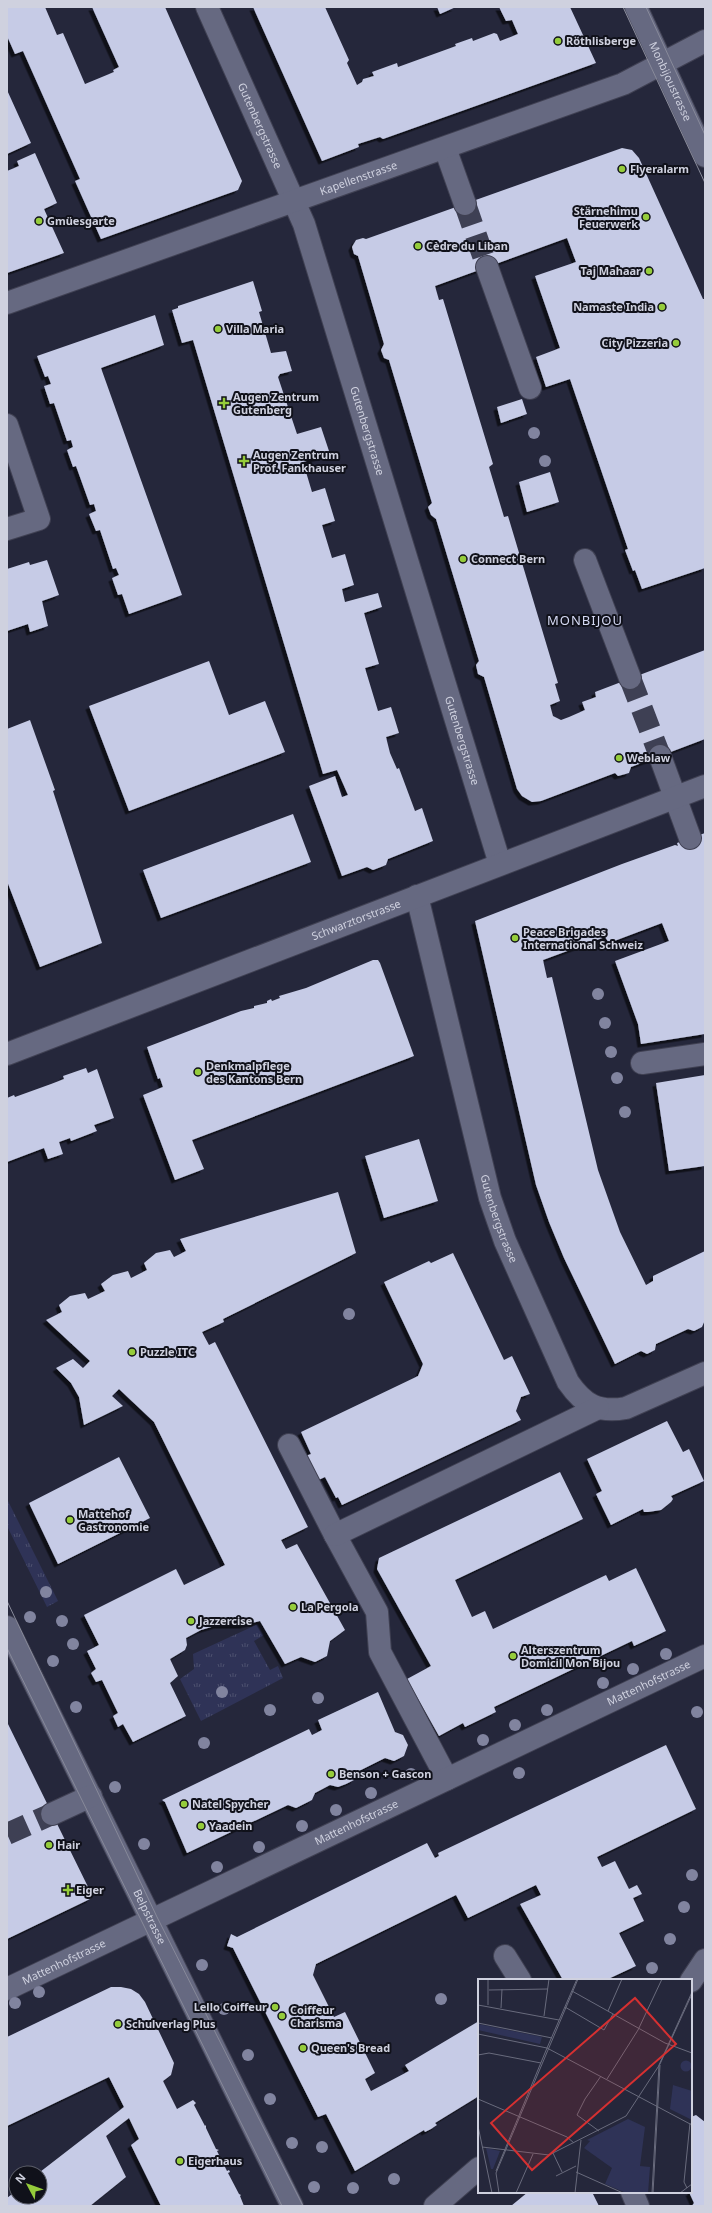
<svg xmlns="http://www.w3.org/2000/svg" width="712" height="2213" font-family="'Noto Sans',sans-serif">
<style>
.grass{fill:url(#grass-tufts)}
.building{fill:#c6cbe6;filter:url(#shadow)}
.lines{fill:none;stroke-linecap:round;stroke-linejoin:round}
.minor-tunnel{stroke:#3e4054;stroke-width:22;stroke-dasharray:22 11;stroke-linecap:butt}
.minor-casing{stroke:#404153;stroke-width:24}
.minor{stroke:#666981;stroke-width:22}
.tram{stroke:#888a9a;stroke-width:1}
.tree{fill:#81849f}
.poi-dot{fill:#95cc3b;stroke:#10111a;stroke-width:1.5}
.labels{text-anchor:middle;stroke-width:4;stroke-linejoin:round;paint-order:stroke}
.poi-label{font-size:11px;font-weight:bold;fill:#cfd1df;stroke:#10111a;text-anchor:start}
.street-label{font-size:11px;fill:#cfd1df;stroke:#10111a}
.quarter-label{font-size:13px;letter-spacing:1px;fill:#d5d9f4;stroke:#10111a}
.inset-road{fill:none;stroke:#696b7d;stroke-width:1}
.view{fill:#d63031;fill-opacity:0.15;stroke:#d63031;stroke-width:2}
.inset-edge{fill:none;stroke:#cfd1df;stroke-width:2}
</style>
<defs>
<pattern id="grass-tufts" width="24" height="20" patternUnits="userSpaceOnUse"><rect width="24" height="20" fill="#2f3357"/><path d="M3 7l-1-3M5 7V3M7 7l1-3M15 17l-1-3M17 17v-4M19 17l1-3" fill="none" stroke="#4c506f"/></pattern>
<filter id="shadow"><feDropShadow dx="-3.5" dy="3.5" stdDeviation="0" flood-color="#0009"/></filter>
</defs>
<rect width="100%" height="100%" fill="#25273b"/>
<path class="grass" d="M7,1499L58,1601L47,1607L7,1526Z
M258,1624L264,1635L254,1641L270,1670L278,1666L283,1678L201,1721L180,1679L194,1669L193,1654Z"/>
<path class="building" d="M7,7H45L57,35L63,33L85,84L114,72L113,70L119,67L92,7H165L242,181L238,190L101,239L75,181L80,179L23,51L15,54L7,36Z
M253,7H325L349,60L347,63L357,85L362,82L363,79L374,76L372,72L397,63L398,67L456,46L455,44L472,38L473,41L494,33L497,34L500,41L518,34L512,20L506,21L499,7H570L596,63L383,139L380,137L358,144L359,147L322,161Z
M437,7H456L440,14Z
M7,90L31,143L7,154Z
M622,148L632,150L639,158L703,299H705V568L642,589L635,570L633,571L625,550L628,549L570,379L546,387L536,357L560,348L535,276L576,262L567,238L435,286L439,300L443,299L493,464L489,467L504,517L508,516L558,683L555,684L560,701L550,705L553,716L561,720L569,717L585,710L582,702L596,697L595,692L705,650V739L631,767L629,773L618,776L615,773L541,801L532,802L522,796L517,789L484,677L478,674L476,665L479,661L436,519L431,515L428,507L432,503L389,360L384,358L381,350L384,344L358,256L354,254L352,247L356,240L363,238L366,239Z
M35,153L57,203L44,209L64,253L7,273V171L19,166L17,161Z
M253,281L262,311L259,312L271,353L286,351L292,371L280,374L278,377L297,434L321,427L330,454L303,462L312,492L325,488L335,521L322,525L332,558L345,554L354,585L342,589L345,602L378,593L382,607L364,613L379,664L365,668L378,711L391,707L399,733L386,737L390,753L397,769L399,768L415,811L422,808L433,841L388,859L386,865L373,870L367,867L342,876L309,786L335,776L342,797L348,795L337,770L323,774L193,340L182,343L172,310L178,308V306Z
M155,315L164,345L101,368L182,595L129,614L122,594L118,595L112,578L119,575L116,568L113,569L100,530L96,531L89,514L96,511L94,504L90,505L76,466L73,467L67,450L73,447L71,440L67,441L54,403L50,404L44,386L51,384L48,376L45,377L37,356Z
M522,399L527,414L501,423L497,407Z
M550,472L559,502L527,512L519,482Z
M47,560L59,595L42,601L48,626L30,632L28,624L7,631V569L29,562L30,565Z
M209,661L229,715L265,701L285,752L129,811L89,706Z
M30,720L55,790L53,791L102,943L40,967L7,881V729Z
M293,814L311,862L161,918L143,870Z
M705,833V1034L641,1044L638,1024L615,961L669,941L662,923L609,943L605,937L543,960L547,978L552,977L598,1170L620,1232L646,1285L653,1281V1276L705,1251V1320L702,1327L694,1331L688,1329L656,1344L655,1350L647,1354L641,1351L615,1364L564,1258L549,1222L536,1185L475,921L622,864L675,845L678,846L677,843Z
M373,960H378L380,963L414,1056L192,1140L204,1169L175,1180L143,1095L163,1087L160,1078L158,1079L147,1047L241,1011L254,1008V1006L267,1003V1001L271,999L272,1001L280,998L279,996L306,988Z
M86,1068L88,1073L97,1069L114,1118L94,1125L97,1131L71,1141L70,1138L59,1142L63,1154L48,1159L44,1148L7,1162V1098L14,1095L15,1097L51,1084L64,1079L63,1076Z
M705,1075V1166L669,1171L656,1083Z
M419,1139L438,1201L384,1218L365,1156Z
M338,1192L356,1253L223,1319L224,1322L202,1332L209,1345L215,1342L308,1527L281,1540L286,1549L297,1544L345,1630L330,1641L327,1656L315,1662L301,1657L285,1664L260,1621L243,1625H218L201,1630L186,1638L187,1645L185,1650L170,1659L178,1676L170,1683L186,1716L133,1742L123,1724L118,1727L113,1716L118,1713L102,1680L96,1682L91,1673L96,1669L87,1651L99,1645L84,1615L176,1569L184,1585L225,1565L154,1422L119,1389L112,1396L123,1406L84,1425L79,1397L71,1383L56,1368L73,1359L83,1368L90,1361L46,1320L62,1312L59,1305L70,1296L85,1293L88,1299L105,1291L101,1284L113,1275L128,1271L131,1278L147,1270L144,1263L156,1253L170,1250L174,1257L186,1251L180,1239Z
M453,1253L504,1360L512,1356L530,1394L521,1397L516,1411L521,1420L342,1505L338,1497L336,1498L325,1477L314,1482L303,1457L311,1454L301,1432L418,1376L423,1364L384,1282L429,1261L431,1263Z
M667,1421L683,1452L689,1449L704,1481L671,1496L673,1499L671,1502L661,1510L648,1512H644L643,1509L611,1525L596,1494L602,1491L587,1459Z
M119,1457L150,1518L58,1564L29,1503Z
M560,1472L583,1519L455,1580L472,1617L485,1611L493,1629L606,1575L609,1581L636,1568L666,1631L634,1646L632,1641L494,1707L496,1712L465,1727L463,1723L439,1736L407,1679L431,1666L377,1569L379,1558Z
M378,1692L395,1732L403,1735L408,1745L404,1756L394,1761L385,1758L357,1772L354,1780L346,1784L338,1787L330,1785L315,1793L312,1800L296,1808L288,1805L187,1853L165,1802L162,1800L309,1729L312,1735L322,1730L318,1720Z
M7,1722L92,1895L90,1899L7,1939Z
M666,1745L696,1809L597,1857L602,1867L615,1861L629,1889L637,1885L642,1894L633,1898L644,1921L619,1933L636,1966L606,1980H563L520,1904L541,1895L536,1885L468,1918L456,1895L316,1964L313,1975L334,2017L345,2012L375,2073L365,2079L371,2091L409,2071L405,2065L479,2021V2096L435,2123L437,2125L431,2129L425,2132L424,2130L355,2171L326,2114L318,2117L233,1948L227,1946L231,1934L237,1937L427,1843L435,1858L439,1856L438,1853Z
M111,1987H121L131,1989L139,1994L145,2002L174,2063L171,2075L163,2081L177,2109L193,2100L196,2103L194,2105L205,2126L206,2125V2128L216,2149L219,2150L217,2151L227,2171L229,2170L230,2172L228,2173L239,2194L241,2195L240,2196L244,2206H161L131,2145L139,2139L129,2118L106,2136L126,2177L90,2206H7V2198L16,2191V2197H40V2172L124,2107L109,2077L7,2126V2037Z
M696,2115L705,2122V2206H692L694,2203L689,2192H691V2117Z
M528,2192H592L599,2206H511Z"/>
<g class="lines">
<path class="minor-tunnel" d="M465,204L487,267
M630,678L660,756
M7,1834L52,1814"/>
<defs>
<g id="minor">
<path id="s1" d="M207,7L304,224L500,864"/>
<path id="s2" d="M636,7L705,156"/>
<path d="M445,148L465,204"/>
<path d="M487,267L530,388"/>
<path id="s3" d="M7,303L623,84L705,41"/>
<path d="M7,425L39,519L7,529"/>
<path d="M585,560L630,678"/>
<path d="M660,756L690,838"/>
<path id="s4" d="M417,896L490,1198L505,1241L568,1382C584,1405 598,1413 626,1408L705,1373"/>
<path id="s5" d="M7,1054L705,786"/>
<path d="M642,1063L705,1054"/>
<path d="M289,1445L335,1535L377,1612L380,1652L447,1779"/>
<path d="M335,1535L598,1408"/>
<path id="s6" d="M7,1627L292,2206"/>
<path d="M52,1814L91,1796"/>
<path d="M505,1956L520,1980"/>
<path d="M691,1981L705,1960"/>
<path id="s7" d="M7,1989L705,1656"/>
<path d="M632,2192L638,2206"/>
<path d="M435,2206L479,2168"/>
</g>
</defs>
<use href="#minor" class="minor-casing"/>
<use href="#minor" class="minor"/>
<path class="tram" d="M623,7L705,183
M646,7L705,135
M7,1601L157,1917L303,2206
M7,1648L282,2206"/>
</g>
<g class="tree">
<circle cx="534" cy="433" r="6"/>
<circle cx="545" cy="461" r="6"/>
<circle cx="598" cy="994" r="6"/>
<circle cx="605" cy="1023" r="6"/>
<circle cx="611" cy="1052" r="6"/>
<circle cx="617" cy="1078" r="6"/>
<circle cx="625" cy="1112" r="6"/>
<circle cx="349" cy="1314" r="6"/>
<circle cx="46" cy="1592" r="6"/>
<circle cx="30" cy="1617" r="6"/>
<circle cx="62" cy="1621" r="6"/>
<circle cx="73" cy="1644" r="6"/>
<circle cx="666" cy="1654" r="6"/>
<circle cx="53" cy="1661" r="6"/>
<circle cx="633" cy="1669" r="6"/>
<circle cx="603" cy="1683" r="6"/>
<circle cx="222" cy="1692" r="6"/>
<circle cx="318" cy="1698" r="6"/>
<circle cx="76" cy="1707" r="6"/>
<circle cx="270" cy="1710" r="6"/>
<circle cx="547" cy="1710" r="6"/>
<circle cx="697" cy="1712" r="6"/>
<circle cx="515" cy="1725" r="6"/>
<circle cx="483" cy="1740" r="6"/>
<circle cx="204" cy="1743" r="6"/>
<circle cx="519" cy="1773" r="6"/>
<circle cx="411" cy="1774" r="6"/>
<circle cx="115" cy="1787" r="6"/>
<circle cx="371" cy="1793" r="6"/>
<circle cx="336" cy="1810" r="6"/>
<circle cx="302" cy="1826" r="6"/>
<circle cx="144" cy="1844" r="6"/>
<circle cx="259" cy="1847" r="6"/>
<circle cx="217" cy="1867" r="6"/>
<circle cx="692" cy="1875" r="6"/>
<circle cx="684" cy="1907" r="6"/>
<circle cx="670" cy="1939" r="6"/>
<circle cx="202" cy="1965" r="6"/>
<circle cx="652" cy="1968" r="6"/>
<circle cx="39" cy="1992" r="6"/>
<circle cx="441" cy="1999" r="6"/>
<circle cx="15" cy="2003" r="6"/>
<circle cx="224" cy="2009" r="6"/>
<circle cx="248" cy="2055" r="6"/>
<circle cx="270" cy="2099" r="6"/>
<circle cx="292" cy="2143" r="6"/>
<circle cx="322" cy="2147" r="6"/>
<circle cx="394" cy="2179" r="6"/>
<circle cx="314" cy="2187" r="6"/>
<circle cx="353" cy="2188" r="6"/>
</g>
<g class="poi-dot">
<circle cx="558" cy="41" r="4"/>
<circle cx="622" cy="169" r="4"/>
<circle cx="646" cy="217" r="4"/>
<circle cx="39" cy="221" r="4"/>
<circle cx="418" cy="246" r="4"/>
<circle cx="649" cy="271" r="4"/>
<circle cx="662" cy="307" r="4"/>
<circle cx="218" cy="329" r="4"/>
<circle cx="676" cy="343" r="4"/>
<path d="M222 397h4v4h4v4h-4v4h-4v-4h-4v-4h4z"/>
<path d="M242 455h4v4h4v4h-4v4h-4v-4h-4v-4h4z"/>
<circle cx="463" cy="559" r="4"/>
<circle cx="619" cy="758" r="4"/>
<circle cx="515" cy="938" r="4"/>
<circle cx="198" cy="1072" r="4"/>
<circle cx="132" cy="1352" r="4"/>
<circle cx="70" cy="1520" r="4"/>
<circle cx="293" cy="1607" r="4"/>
<circle cx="191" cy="1621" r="4"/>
<circle cx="513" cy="1656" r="4"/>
<circle cx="331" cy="1774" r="4"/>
<circle cx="184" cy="1804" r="4"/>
<circle cx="201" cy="1826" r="4"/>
<circle cx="49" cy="1845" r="4"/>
<path d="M66 1884h4v4h4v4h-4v4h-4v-4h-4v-4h4z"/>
<circle cx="275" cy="2007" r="4"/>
<circle cx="282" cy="2016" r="4"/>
<circle cx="118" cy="2024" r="4"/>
<circle cx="303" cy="2048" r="4"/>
<circle cx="180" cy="2161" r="4"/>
</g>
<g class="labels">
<g class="poi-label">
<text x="566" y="45">Röthlisberge</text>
<text x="630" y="173">Flyeralarm</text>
<text x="638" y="215" text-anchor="end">Stärnehimu<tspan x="638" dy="13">Feuerwerk</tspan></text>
<text x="47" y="225">Gmüesgarte</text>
<text x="426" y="250">Cèdre du Liban</text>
<text x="641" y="275" text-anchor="end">Taj Mahaar</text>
<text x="654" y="311" text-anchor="end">Namaste India</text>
<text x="226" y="333">Villa Maria</text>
<text x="668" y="347" text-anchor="end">City Pizzeria</text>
<text x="233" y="401">Augen Zentrum<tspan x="233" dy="13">Gutenberg</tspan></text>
<text x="253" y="459">Augen Zentrum<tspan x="253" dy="13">Prof. Fankhauser</tspan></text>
<text x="471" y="563">Connect Bern</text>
<text x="627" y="762">Weblaw</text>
<text x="523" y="936">Peace Brigades<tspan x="523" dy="13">International Schweiz</tspan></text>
<text x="206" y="1070">Denkmalpflege<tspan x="206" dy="13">des Kantons Bern</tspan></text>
<text x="140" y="1356">Puzzle ITC</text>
<text x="78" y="1518">Mattehof<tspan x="78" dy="13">Gastronomie</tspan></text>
<text x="301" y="1611">La Pergola</text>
<text x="199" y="1625">Jazzercise</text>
<text x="521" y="1654">Alterszentrum<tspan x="521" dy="13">Domicil Mon Bijou</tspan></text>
<text x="339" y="1778">Benson + Gascon</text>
<text x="192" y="1808">Natel Spycher</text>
<text x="209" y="1830">Yaadein</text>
<text x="57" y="1849">Hair</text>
<text x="76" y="1894">Eiger</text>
<text x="267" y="2011" text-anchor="end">Lello Coiffeur</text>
<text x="290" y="2014">Coiffeur<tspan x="290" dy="13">Charisma</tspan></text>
<text x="126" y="2028">Schulverlag Plus</text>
<text x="311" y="2052">Queen's Bread</text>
<text x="188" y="2165">Eigerhaus</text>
</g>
<g class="street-label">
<text dy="4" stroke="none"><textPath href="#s2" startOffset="82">Monbijoustrasse</textPath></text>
<text dy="4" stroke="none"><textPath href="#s1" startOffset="130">Gutenbergstrasse</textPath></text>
<text dy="4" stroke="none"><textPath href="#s3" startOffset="373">Kapellenstrasse</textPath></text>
<text dy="4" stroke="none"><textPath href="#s1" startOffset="454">Gutenbergstrasse</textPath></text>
<text dy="4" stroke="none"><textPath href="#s1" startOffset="778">Gutenbergstrasse</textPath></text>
<text dy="4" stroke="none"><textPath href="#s5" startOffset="374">Schwarztorstrasse</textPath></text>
<text dy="4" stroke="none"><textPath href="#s4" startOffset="333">Gutenbergstrasse</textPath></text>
<text dy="4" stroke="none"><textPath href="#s7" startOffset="711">Mattenhofstrasse</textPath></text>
<text dy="4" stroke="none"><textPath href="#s7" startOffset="387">Mattenhofstrasse</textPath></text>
<text dy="4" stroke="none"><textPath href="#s6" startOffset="323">Belpstrasse</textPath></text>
<text dy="4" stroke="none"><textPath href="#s7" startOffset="63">Mattenhofstrasse</textPath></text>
</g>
<g class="quarter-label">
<text x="585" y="625">MONBIJOU</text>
</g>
</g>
<g transform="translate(478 1979)">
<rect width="214" height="214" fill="#25273b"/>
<path d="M0,45L64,58L62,65L0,51ZM195,106L214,112V141L192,130ZM150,140L167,148L162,187L172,188L170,214H148L127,205L134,189L106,169L112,162L109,161ZM8,169L22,172L15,190H13Z" fill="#2f3357"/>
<path d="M202.5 87a5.5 5.5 0 1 1 11 0a5.5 5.5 0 1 1-11 0Z" fill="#2f3357"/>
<path class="inset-road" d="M10,0V26M11,11L70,10M94,12L187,64L214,74M0,26L81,41M87,28L126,51L135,35M23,29L24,10M130,32L144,0M66,37L71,0M0,44L74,59M0,55L69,69L99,0M0,76L11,74L63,84M129,100L160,51L184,0M0,120L89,158L96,164M0,147L14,214M121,152L99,136L107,120L123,97M4,168L71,176L148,137L182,85L214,15M75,174L84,193M18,192L69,69L214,146M98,193L145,214M78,197L98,187M209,209L206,203L212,144M21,214L18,194L100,0M38,214L55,175M97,214L103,161M174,214L181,86L214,13M175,214L182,86M202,214L214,205"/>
<path class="view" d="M157,19L198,65L54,191L13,144Z"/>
<rect width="214" height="214" class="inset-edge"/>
</g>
<rect width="712" height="2213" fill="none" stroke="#cfd1df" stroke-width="16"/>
<g transform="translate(28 2185) rotate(311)"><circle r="19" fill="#10111a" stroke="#5c5e69"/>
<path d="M0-3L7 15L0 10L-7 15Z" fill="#95cc3b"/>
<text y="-6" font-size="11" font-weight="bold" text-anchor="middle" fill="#cfd1df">N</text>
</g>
</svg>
